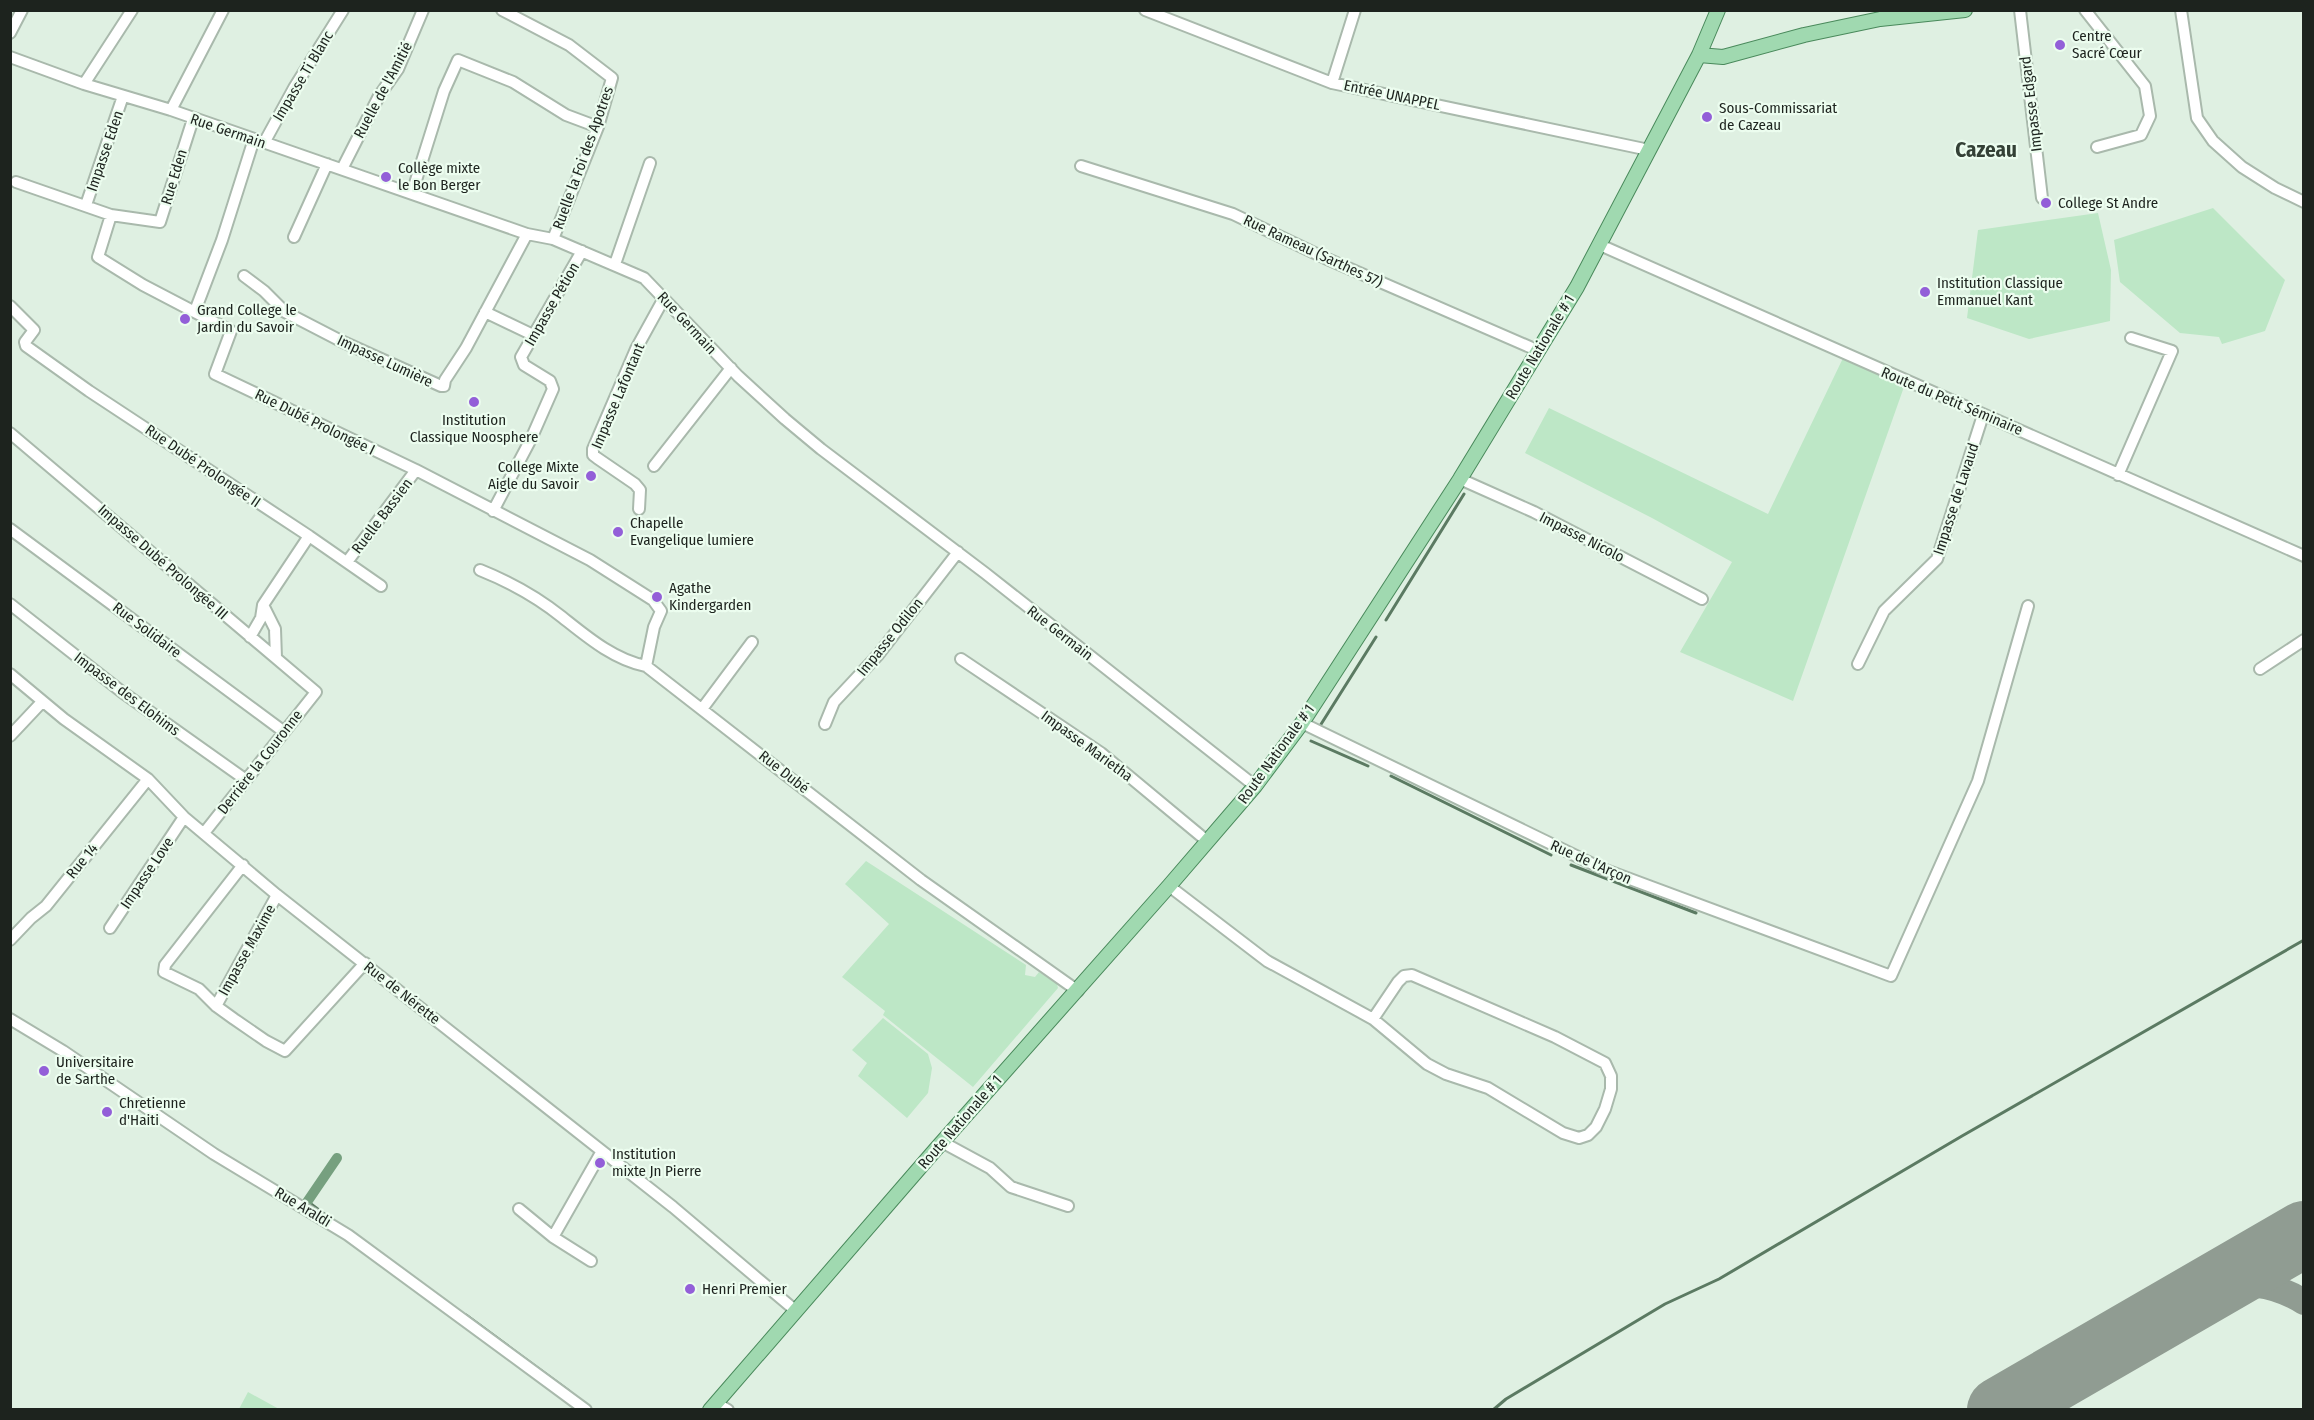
<svg xmlns="http://www.w3.org/2000/svg" width="2314" height="1420" font-family="'Fira Sans Condensed',sans-serif">
<style>
.green{fill:#bde7c6}
.lines{fill:none;stroke-linecap:round;stroke-linejoin:round}
.stream{stroke:#5b7a62;stroke-width:3}
.canal{stroke:#76a07f;stroke-width:10}
.taxiway{stroke:#909c92;stroke-width:26}
.runway{stroke:#909c92;stroke-width:66}
.minor-casing{stroke:#a9b9ac;stroke-width:14}
.major-casing{stroke:#49895b;stroke-width:16}
.minor{stroke:#fff;stroke-width:10}
.major{stroke:#a0d9b0;stroke-width:14}
.poi-dot{fill:#935fd8;stroke:#ecfdef;stroke-width:2}
.labels{text-anchor:middle;stroke-width:4.5;stroke-linejoin:round;paint-order:stroke}
.poi-label{font-size:15px;fill:#1d231e;stroke:#ecfdef;text-anchor:start}
.street-label{font-size:15px;fill:#1d231e;stroke:#ecfdef}
.district-label{font-size:21px;font-weight:bold;fill:#344136;stroke:#ecfdef}
</style>
<rect width="100%" height="100%" fill="#dff0e2"/>
<path class="green" d="M2213,208L2285,280L2265,331L2222,344L2219,337L2180,333L2120,282L2114,240Z
M2098,213L2111,270L2110,321L2029,339L1967,318L1978,230Z
M1844,356L1905,384L1793,701L1680,652L1732,562L1652,518L1525,453L1549,408L1768,514Z
M866,861L1026,965L1025,975L1035,977L1039,972L1057,984L1058,988L973,1087L883,1015L885,1011L842,977L889,924L845,884Z
M883,1018L928,1054L932,1068L928,1093L907,1118L858,1076L867,1063L852,1050Z
M248,1392L279,1409H239Z"/>
<g class="lines">
<path class="stream" d="M1386,620L1464,494
M1318,729L1376,637
M1311,741L1368,766
M1391,776L1551,855
M1571,865L1696,913
M311,1204L331,1219
M466,1315L569,1391
M1493,1410L1506,1399L1665,1304L1719,1279L1962,1136L2304,940"/>
<path class="canal" d="M305,1205L337,1158"/>
<path class="taxiway" d="M2207,1290C2243,1280 2272,1282 2304,1302"/>
<path class="runway" d="M2000,1410L2304,1234"/>
<defs>
<path id="minor" d="M502,10L569,45L612,78L598,127L553,239
M1145,10L1332,83L1649,150
M2020,10L2042,198
M2085,10L2145,86L2150,116L2141,135L2097,147
M2181,10L2197,118L2213,141L2242,167L2275,188L2304,202
M10,33L22,10
M10,57L84,84L171,110L527,234L553,239L644,278L738,376L785,419L821,449L985,573L1255,786
M1332,83L1355,10
M84,84L132,10
M171,110L223,10
M264,143L294,88L343,10
M1081,166L1233,214L1325,258L1539,351
M342,169L379,96L398,69L423,10
M16,182L111,215L98,257L143,285L231,331L215,374L416,470L590,560L653,600L661,611L654,627L646,666
M412,193L444,91L458,60L513,82L566,115L598,127
M86,205L123,96
M111,215L160,222L193,119
M294,237L327,164
M1600,245L2304,556
M615,264L650,163
M244,276L264,291L285,312L341,341L441,386H444L445,380L466,348L527,234
M10,306L34,330L25,342L26,346L89,391L309,536L263,605L275,629L276,658
M195,311L222,240L254,139
M485,312L533,335
M10,433L316,692L204,833
M654,466L731,368
M2118,475L2172,351L2131,338
M1460,479L1534,512L1702,599
M639,509L640,490L635,484L597,458L593,455V449L636,349L663,300
M493,511L531,439L553,389L550,381L524,365L521,357L582,251
M10,529L283,731
M309,536L381,586
M347,562L416,470
M480,570C510,582 537,597 562,617C586,636 614,660 646,666L921,880L1078,991
M10,604L122,692L246,780
M250,637L261,618L263,605
M961,659L1101,753L1207,841
M1858,664L1884,611L1937,559L1983,415
M2260,669L2304,640
M10,674L64,719L148,779L184,817L277,895L673,1207L796,1311
M702,709L752,642
M1302,723L1603,869L1891,976L1978,781L2028,606
M825,724L834,702L878,655L958,552
M10,736L42,702
M243,865L165,965L164,972L199,989L216,1006L234,1019L266,1041L285,1051L365,963
M1169,886L1267,961L1373,1019L1427,1064L1446,1074L1488,1088L1563,1133L1579,1138L1588,1135L1596,1127L1605,1109L1611,1089V1076L1605,1063L1555,1037L1412,975L1404,976L1398,982L1373,1019
M110,928L184,817
M10,940L31,918L46,906L148,779
M216,1006L277,895
M10,1019L63,1051L214,1154L348,1235L586,1410
M942,1142L990,1168L1011,1187L1068,1206
M519,1209L553,1237L591,1261
M553,1237L602,1151
M716,1403L728,1410"/>
<path id="major" d="M1699,55L1723,57L1804,35L1880,19L1965,10
M710,1410L936,1149L1169,886L1255,786L1302,723L1460,479L1577,287L1699,55L1718,10"/>
</defs>
<use href="#minor" class="minor-casing"/>
<use href="#major" class="major-casing"/>
<use href="#minor" class="minor"/>
<use href="#major" class="major"/>
</g>
<g class="poi-dot">
<circle cx="2060" cy="45" r="6"/>
<circle cx="1707" cy="117" r="6"/>
<circle cx="386" cy="177" r="6"/>
<circle cx="2046" cy="203" r="6"/>
<circle cx="1925" cy="292" r="6"/>
<circle cx="185" cy="319" r="6"/>
<circle cx="474" cy="402" r="6"/>
<circle cx="591" cy="476" r="6"/>
<circle cx="618" cy="532" r="6"/>
<circle cx="657" cy="597" r="6"/>
<circle cx="44" cy="1071" r="6"/>
<circle cx="107" cy="1112" r="6"/>
<circle cx="600" cy="1163" r="6"/>
<circle cx="690" cy="1289" r="6"/>
</g>
<g class="labels">
<g class="poi-label">
<text x="2072" y="41">Centre<tspan x="2072" dy="17">Sacré Cœur</tspan></text>
<text x="1719" y="113">Sous-Commissariat<tspan x="1719" dy="17">de Cazeau</tspan></text>
<text x="398" y="173">Collège mixte<tspan x="398" dy="17">le Bon Berger</tspan></text>
<text x="2058" y="208">College St Andre</text>
<text x="1937" y="288">Institution Classique<tspan x="1937" dy="17">Emmanuel Kant</tspan></text>
<text x="197" y="315">Grand College le<tspan x="197" dy="17">Jardin du Savoir</tspan></text>
<text x="474" y="425" text-anchor="middle">Institution<tspan x="474" dy="17">Classique Noosphere</tspan></text>
<text x="579" y="472" text-anchor="end">College Mixte<tspan x="579" dy="17">Aigle du Savoir</tspan></text>
<text x="630" y="528">Chapelle<tspan x="630" dy="17">Evangelique lumiere</tspan></text>
<text x="669" y="593">Agathe<tspan x="669" dy="17">Kindergarden</tspan></text>
<text x="56" y="1067">Universitaire<tspan x="56" dy="17">de Sarthe</tspan></text>
<text x="119" y="1108">Chretienne<tspan x="119" dy="17">d'Haiti</tspan></text>
<text x="612" y="1159">Institution<tspan x="612" dy="17">mixte Jn Pierre</tspan></text>
<text x="702" y="1294">Henri Premier</text>
</g>
<g class="street-label">
<text transform="translate(303 76) rotate(-59)" y="5">Impasse Ti Blanc</text>
<text transform="translate(383 90) rotate(-62)" y="5">Ruelle de l'Amitié</text>
<text transform="translate(1392 95) rotate(12)" y="5">Entrée UNAPPEL</text>
<text transform="translate(2031 104) rotate(-97)" y="5">Impasse Edgard</text>
<text transform="translate(228 131) rotate(19)" y="5">Rue Germain</text>
<text transform="translate(105 151) rotate(-71)" y="5">Impasse Eden</text>
<text transform="translate(583 158) rotate(-70)" y="5">Ruelle la Foi des Apotres</text>
<text transform="translate(174 177) rotate(-73)" y="5">Rue Eden</text>
<text transform="translate(1313 251) rotate(25)" y="5">Rue Rameau (Sarthes 57)</text>
<text transform="translate(552 304) rotate(-60)" y="5">Impasse Pétion</text>
<text transform="translate(687 323) rotate(47)" y="5">Rue Germain</text>
<text transform="translate(1540 347) rotate(-59)" y="5">Route Nationale # 1</text>
<text transform="translate(385 361) rotate(25)" y="5">Impasse Lumière</text>
<text transform="translate(618 396) rotate(-67)" y="5">Impasse Lafontant</text>
<text transform="translate(1952 401) rotate(23)" y="5">Route du Petit Séminaire</text>
<text transform="translate(315 422) rotate(26)" y="5">Rue Dubé Prolongée I</text>
<text transform="translate(203 466) rotate(34)" y="5">Rue Dubé Prolongée II</text>
<text transform="translate(1956 499) rotate(-72)" y="5">Impasse de Lavaud</text>
<text transform="translate(382 516) rotate(-53)" y="5">Ruelle Bassien</text>
<text transform="translate(1582 537) rotate(27)" y="5">Impasse Nicolo</text>
<text transform="translate(163 562) rotate(41)" y="5">Impasse Dubé Prolongée III</text>
<text transform="translate(147 630) rotate(37)" y="5">Rue Solidaire</text>
<text transform="translate(1060 633) rotate(38)" y="5">Rue Germain</text>
<text transform="translate(890 637) rotate(-51)" y="5">Impasse Odilon</text>
<text transform="translate(127 694) rotate(37)" y="5">Impasse des Elohims</text>
<text transform="translate(1087 746) rotate(36)" y="5">Impasse Marietha</text>
<text transform="translate(1276 754) rotate(-54)" y="5">Route Nationale # 1</text>
<text transform="translate(260 762) rotate(-52)" y="5">Derrière la Couronne</text>
<text transform="translate(784 772) rotate(38)" y="5">Rue Dubé</text>
<text transform="translate(82 861) rotate(-51)" y="5">Rue 14</text>
<text transform="translate(1591 862) rotate(24)" y="5">Rue de l'Arçon</text>
<text transform="translate(147 873) rotate(-56)" y="5">Impasse Love</text>
<text transform="translate(247 950) rotate(-61)" y="5">Impasse Maxime</text>
<text transform="translate(402 993) rotate(38)" y="5">Rue de Nérette</text>
<text transform="translate(960 1122) rotate(-49)" y="5">Route Nationale # 1</text>
<text transform="translate(303 1207) rotate(31)" y="5">Rue Araldi</text>
</g>
<g class="district-label">
<text x="1986" y="157">Cazeau</text>
</g>
</g>
<rect width="2314" height="1420" fill="none" stroke="#1d231e" stroke-width="24"/>
</svg>
